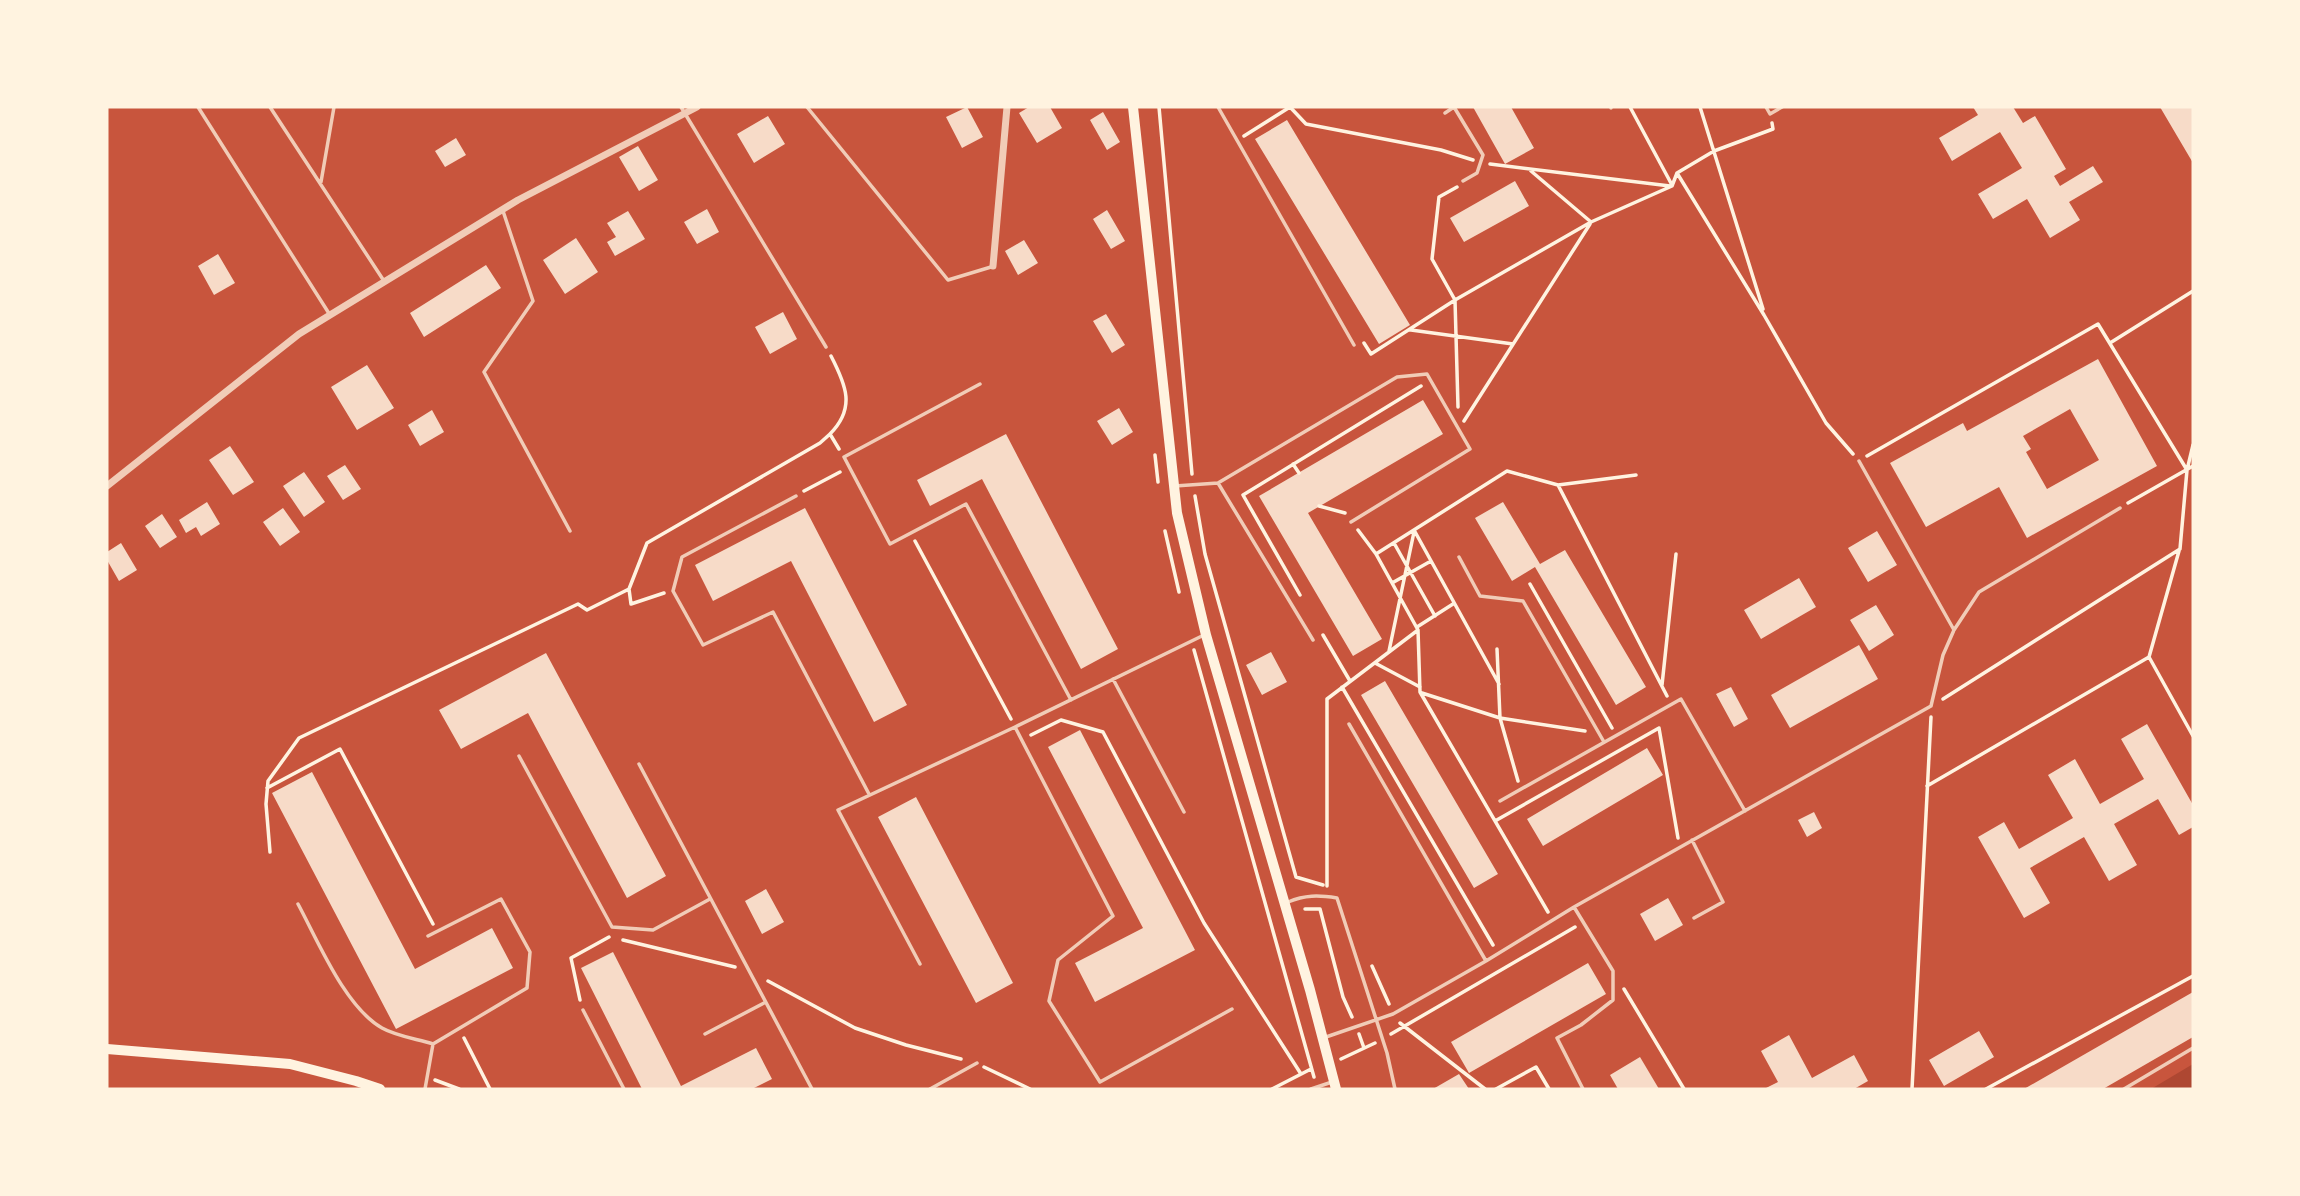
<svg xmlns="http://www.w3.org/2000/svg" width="2300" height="1196" font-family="'Exo 2',sans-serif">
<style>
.green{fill:#ae4732}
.building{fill:#f7dbc8;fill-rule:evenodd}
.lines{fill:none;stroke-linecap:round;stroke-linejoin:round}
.path{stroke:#fff3e0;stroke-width:3.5}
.service{stroke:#f1ccb7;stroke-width:3.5}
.minor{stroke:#f1ccb7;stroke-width:7}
.secondary{stroke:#fff3e0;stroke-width:10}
</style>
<rect width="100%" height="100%" fill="#c8553d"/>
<path class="green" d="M2193,1064V1089H2151Z"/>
<path class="building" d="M967,107L983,137L962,148L946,117Z
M1029,107H1050L1062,128L1037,143L1019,113Z
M1473,107H1511L1534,148L1505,164Z
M1973,107H2013L2023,123L2035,116L2066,169L2054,176L2060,186L2093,166L2103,182L2069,202L2080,220L2050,238L2027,199L1993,219L1978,194L2022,168L2000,132L1952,161L1939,138L1978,115Z
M2160,107H2193V163Z
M1103,112L1120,142L1107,150L1090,120Z
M768,116L785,144L754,163L737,134Z
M1287,120L1410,325L1379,344L1255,139Z
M456,138L466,155L445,167L435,151Z
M638,146L658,180L639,191L619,157Z
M1515,181L1529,206L1464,242L1450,218Z
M707,209L719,232L697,244L684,222Z
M1107,210L1125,241L1111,249L1093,219Z
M628,211L645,239L615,256L607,242L616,237L607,223Z
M576,238L598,272L565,294L543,260Z
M1024,240L1038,263L1018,275L1005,251Z
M218,254L235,283L214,295L198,266Z
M486,265L501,288L424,337L410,313Z
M783,312L797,339L770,354L755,327Z
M1106,314L1125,345L1112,353L1093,321Z
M2098,359L2157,466L2027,538L1999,487L1926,527L1890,463L1963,423L1967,431ZM2070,409L2099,460L2047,489L2026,452L2031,449L2023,436Z
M367,365L394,408L357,430L331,387Z
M1423,400L1443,434L1308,513L1382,639L1353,656L1259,496Z
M1119,408L1133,432L1112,445L1097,421Z
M432,410L444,432L420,446L408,425Z
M1006,434L1118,649L1081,669L982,479L930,506L917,480Z
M230,446L254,482L233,495L209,460Z
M345,465L361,489L343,500L327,476Z
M304,472L325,502L304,517L283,486Z
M207,502L220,524L201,536L196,527L186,533L179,520Z
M1503,502L1540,564L1565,550L1646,687L1616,705L1535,567L1512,581L1475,518Z
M283,508L300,532L280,546L263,522Z
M805,508L907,705L874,722L791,561L713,601L695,565Z
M162,514L177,537L160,548L145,526Z
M1877,531L1897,565L1868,582L1848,548Z
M121,543L137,570L119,581L107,560V552Z
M1799,578L1816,607L1761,639L1744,610Z
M1876,605L1894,635L1869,651L1850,620Z
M1859,645L1878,679L1790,728L1771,695Z
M1271,652L1287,682L1262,695L1246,665Z
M546,653L666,876L627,898L528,713L461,749L439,710Z
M1385,681L1498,874L1474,888L1361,695Z
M1731,687L1748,719L1734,727L1716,694Z
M2147,724L2193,805V827L2179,835L2158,799L2114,824L2137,865L2109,881L2084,837L2030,868L2050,903L2024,918L1978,837L2004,822L2019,849L2073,818L2048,775L2075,759L2100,804L2144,779L2121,739Z
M1080,730L1195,950L1095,1002L1075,963L1143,928L1048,747Z
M1647,748L1663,775L1543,846L1527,819Z
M312,772L415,969L492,928L513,968L396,1029L272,793Z
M916,797L1013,983L976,1003L878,817Z
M1814,812L1822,828L1807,837L1798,820Z
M766,889L784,922L762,934L745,901Z
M1668,898L1683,925L1655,941L1640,914Z
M613,952L681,1086L756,1048L772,1079L752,1089H642L581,968Z
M1588,963L1606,994L1469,1073L1451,1042Z
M2193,992V1037L2103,1089H2024Z
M1979,1031L1994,1057L1944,1086L1929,1060Z
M1789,1035L1812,1078L1854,1055L1868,1081L1854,1089H1764L1778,1082L1761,1051Z
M1640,1057L1659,1089H1618L1610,1075Z
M1459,1074L1469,1089H1433Z"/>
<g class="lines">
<path class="path" d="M1159,107L1192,474
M1290,107L1306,124L1441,150L1473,160
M1630,107L1672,185
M1700,107L1763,309
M1772,123L1773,129L1714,151L1677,173L1764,315L1826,423L1853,454
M1244,136L1290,107
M1490,164L1670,186
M1531,171L1591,222
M1457,187L1439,197L1432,259L1455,300L1458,407
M1411,330L1513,344
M1364,343L1371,354L1455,300L1591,222L1672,186L1677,173
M2110,343L2193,291
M831,356C846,385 856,408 830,434L839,449
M1464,421L1590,224
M1155,455L1158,482
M1867,456L2098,324L2187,470
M1293,464L1299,473
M1558,485L1667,696
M804,491L840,472
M1195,496L1205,554L1296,877L1323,885
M2128,503L2193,466
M1319,506L1345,513
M1358,530L1376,554L1418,630L1420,692L1548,912
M1414,530L1499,684
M1165,531L1179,592
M915,541L1011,719
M1394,543L1435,616
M1376,554L1507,471L1558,485L1636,475
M1392,583L1431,561
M1530,584L1612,728
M629,589L631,604L664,593
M1300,595L1243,495L1421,386
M1417,627L1453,604
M1323,635L1350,681
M1497,649L1500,718L1518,781
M1194,650L1314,1077
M1389,651L1414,532
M2149,657L2179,551
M1375,663L1420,687
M1662,685L1676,554
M1342,687L1493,945
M1422,693L1500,718L1585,731
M1943,699L2180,549L2187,470L2193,445
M1659,728L1678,838
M1031,735L1061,720L1103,732L1204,923L1301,1074
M1927,786L2149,657L2193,736
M267,788L340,749L433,924
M1495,821L1659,728
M270,852L266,804L268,781L299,738L578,604L587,610L629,589L647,543L820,443L830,434
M1327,886V699L1418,630
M1305,909H1320L1343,997L1352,1017
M623,940L735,967
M1372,966L1389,1004
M768,981L855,1028L906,1045L961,1059
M1624,989L1684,1089
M580,1000L571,958L609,937
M1400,1023L1485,1089
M1359,1034L1364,1048
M1391,1034L1575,927
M464,1038L490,1089
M1341,1059L1375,1043
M984,1067L1030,1089
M435,1080L459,1089
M1272,1089L1311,1069
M1496,1089L1536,1067L1549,1089
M1912,1089L1931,717
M1986,1089L2193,976"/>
<path class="service" d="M198,107L330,315
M270,107L384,281
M681,107L826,347
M807,107L948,280L991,267
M1218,107L1354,345
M1454,107L1483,155L1477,173L1463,181
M1611,107V108
M1766,107L1770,114L1782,107
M1445,113L1454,107
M321,182L334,107
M503,211L533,301L484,372L570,531
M980,384L844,457L890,544L966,504L1071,700
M1859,461L1954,630
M1218,483L1313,640
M1175,486L1218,483L1397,377L1427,374L1470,449L1351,522
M796,496L682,557L673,591L703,645L773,612L869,794
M1459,557L1480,596L1523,601L1604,742
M1204,635L1015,727L1113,916L1058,960L1049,1001L1100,1082L1232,1009
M1113,679L1184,812
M1349,724L1486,961
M519,756L612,927L653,930L710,899
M639,764L812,1089
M1500,801L1681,699L1745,811
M1692,840L1723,902L1694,918
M1288,902C1305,895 1318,895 1337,898L1387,1053L1395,1089
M298,904C318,941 345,1007 382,1028C396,1036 417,1039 433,1044L425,1089
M1574,907L1613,971V1000L1581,1025L1557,1038L1583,1089
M428,936L501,899L530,952L527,988L433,1044
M920,964L838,810L1015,727
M583,1010L624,1089
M705,1034L764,1003
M1326,1037L1393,1014L1486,961L1574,907L1931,706L1943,655L1954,630L1979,592L2120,508
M930,1089L977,1063
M1311,1089L1332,1082
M2124,1089L2193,1048"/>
<path class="minor" d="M993,266L1007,107
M107,486L299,334L518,200L697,107"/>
<path class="secondary" d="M1133,107L1177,513L1206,635L1310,990L1336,1089
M107,1049L290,1064L356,1081L380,1089"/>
</g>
<rect width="2300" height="1196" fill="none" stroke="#fff3e0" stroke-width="217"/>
</svg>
